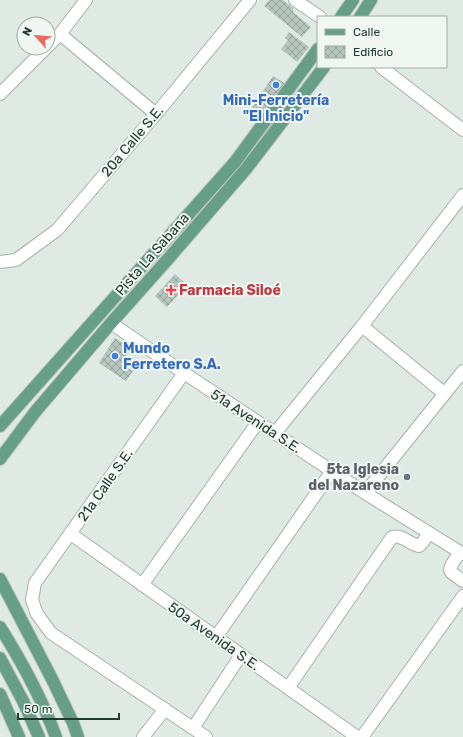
<svg xmlns="http://www.w3.org/2000/svg" width="463" height="737" font-family="Rubik,sans-serif">
<style>
.building{fill:url(#building-cross-hatch)}
.lines{fill:none;stroke-linecap:round;stroke-linejoin:round}
.minor-casing{stroke:#a3b2aa;stroke-width:14}
.primary-casing{stroke:#bdc4c1;stroke-width:14}
.minor{stroke:#fff;stroke-width:12}
.primary{stroke:#679e87;stroke-width:12}
.shop-dot{fill:#3f7fe0;stroke:#f0f7f3;stroke-width:1.5}
.health-dot{fill:#e0444e;stroke:#f0f7f3;stroke-width:1.5}
.worship-dot{fill:#6b7280;stroke:#f0f7f3;stroke-width:1.5}
.labels{text-anchor:middle;stroke-width:4;stroke-linejoin:round;paint-order:stroke}
.shop-label{font-size:14px;font-weight:bold;fill:#366cbe;stroke:#f0f7f3}
.street-label{font-size:14px;fill:#223a30;stroke:#f0f7f3}
.health-label{font-size:14px;font-weight:bold;fill:#be3a42;stroke:#f0f7f3;text-anchor:start}
.worship-label{font-size:14px;font-weight:bold;fill:#5b616d;stroke:#f0f7f3;text-anchor:end}
</style>
<defs>
<pattern id="building-cross-hatch" width="8" height="8" patternUnits="userSpaceOnUse"><rect width="8" height="8" fill="#b6c5bd"/><path d="M0 0l8 8M0 8l8-8" fill="none" stroke="#94a19a"/></pattern>
</defs>
<rect width="100%" height="100%" fill="#e0eae4"/>
<path class="building" d="M269,0H283L293,8V12L311,27L302,37L264,6Z
M289,32L309,47L297,62L281,49L288,40L285,38Z
M273,76L286,84L265,117L252,108Z
M175,274L187,285L167,307L155,296Z
M115,338L131,349L121,364L133,371L126,381L99,363Z"/>
<g class="lines">
<defs>
<path id="minor" d="M295,0L320,17
M60,34L156,114
M48,46L60,34L86,0
M381,67L463,130
M0,94L46,48
M0,262L16,260L57,230L156,114L250,0
M111,323L184,373L365,493L463,554
M362,326L445,394
M184,373L35,583L32,600L37,614L51,633L206,737
M275,433L362,326L463,195
M365,493L463,371
M71,534L357,737
M460,552L452,564L450,570L452,573L463,581
M142,585L258,422
M216,637L332,471
M288,688L392,537C402,534 409,544 419,546L423,542L429,533
M193,728L241,655
M143,737L165,709
M362,737L463,596"/>
<path id="primary" d="M341,17L353,0
M360,17L371,0
M0,426L235,162L318,49
M0,459L35,412L111,323L168,259L246,169L324,67
M0,579L52,679L73,723L78,737
M0,627C22,662 42,699 56,737
M0,658L23,701L39,737
M0,694L19,737"/>
</defs>
<use href="#minor" class="minor-casing"/>
<use href="#primary" class="primary-casing"/>
<use href="#minor" class="minor"/>
<use href="#primary" class="primary"/>
</g>
<g class="shop-dot">
<circle cx="276" cy="85" r="4"/>
<circle cx="115" cy="356" r="4"/>
</g>
<path class="health-dot" d="M169 284h4v4h4v4h-4v4h-4v-4h-4v-4h4z"/>
<circle class="worship-dot" cx="407" cy="477" r="4"/>
<g class="labels">
<g class="shop-label">
<text x="276" y="105">Mini-Ferretería<tspan x="276" dy="16">"El Inicio"</tspan></text>
<text x="123" y="353" text-anchor="start">Mundo<tspan x="123" dy="16">Ferretero S.A.</tspan></text>
</g>
<g class="street-label">
<text transform="translate(132 141) rotate(-50)" y="5">20a Calle S.E.</text>
<text transform="translate(152 254) rotate(-49)" y="5">Pista La Sabana</text>
<text transform="translate(256 421) rotate(33)" y="5">51a Avenida S.E.</text>
<text transform="translate(105 485) rotate(-55)" y="5">21a Calle S.E.</text>
<text transform="translate(214 636) rotate(35)" y="5">50a Avenida S.E.</text>
</g>
<g class="health-label">
<text x="179" y="295">Farmacia Siloé</text>
</g>
<g class="worship-label">
<text x="399" y="474">5ta Iglesia<tspan x="399" dy="16">del Nazareno</tspan></text>
</g>
</g>
<rect x="317" y="16" width="130" height="52" fill="#f0f7f3" stroke="#9eaba5"/>
<rect x="325" y="29" width="20" height="6" fill="#679e87" stroke="#9eaba5"/>
<text x="353" y="36" font-size="12" fill="#223a30">Calle</text>
<rect x="325" y="46" width="20" height="12" fill="url(#building-cross-hatch)" stroke="#9eaba5"/>
<text x="353" y="56" font-size="12" fill="#223a30">Edificio</text>
<g transform="translate(36 36) rotate(297)"><circle r="19" fill="#f0f7f3" stroke="#9eaba5"/>
<path d="M0-3L7 15L0 10L-7 15Z" fill="#eb6a5d"/>
<text y="-6" font-size="11" font-weight="bold" text-anchor="middle" fill="#223a30">N</text>
</g>
<path d="M18 713v6h101v-6" fill="none" stroke="#223a30" stroke-width="2"/>
<text x="24" y="713" font-size="12" fill="#223a30" stroke="#f0f7f3" stroke-width="3" paint-order="stroke">50 m</text>
</svg>
